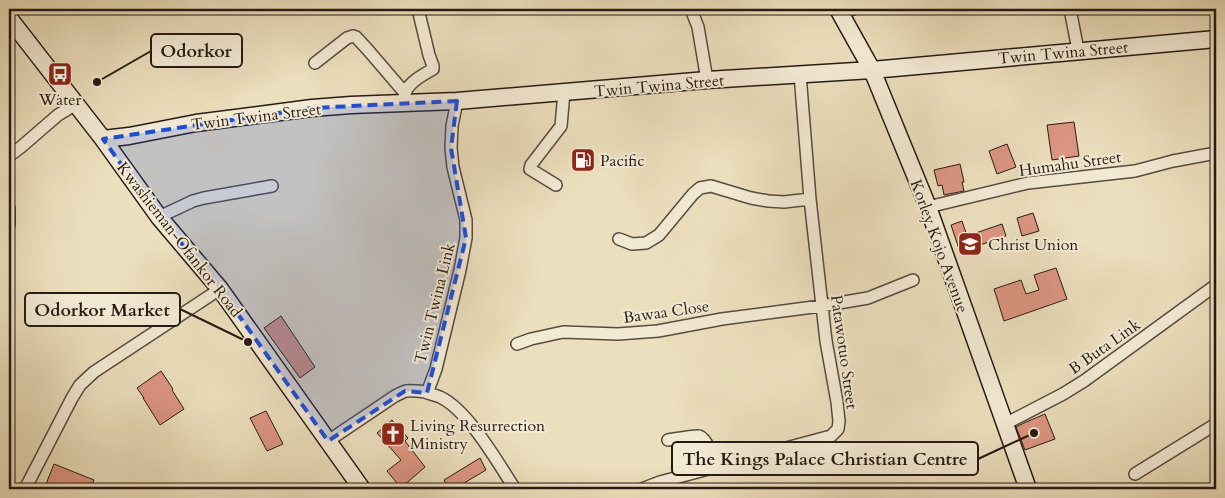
<svg xmlns="http://www.w3.org/2000/svg" width="1225" height="498" font-family="Cardo,serif">
<style>
.building{fill:#dd9683;stroke:#261a15}
.lines{fill:none;stroke-linecap:round;stroke-linejoin:round}
.street-casing{stroke:#584b3f;stroke-width:14}
.secondary-casing{stroke:#261a15;stroke-width:19}
.street{stroke:#f3ead4;stroke-width:11}
.secondary{stroke:#f3ead4;stroke-width:16}
.marked{fill:#1d4ed8;fill-opacity:0.2;stroke:#1d4ed8;stroke-width:4;stroke-dasharray:10 6;stroke-linejoin:round}
.labels{text-anchor:middle;stroke-width:4;stroke-linejoin:round;paint-order:stroke}
.street-label{font-size:16px;fill:#261a15;stroke:#f3ead4}
.poi-label{font-size:16px;fill:#261a15;stroke:#f3ead4;text-anchor:start}
.leader{fill:none;stroke:#261a15;stroke-width:2}
.callout-dot{fill:#261a15;stroke:#f3ead4;stroke-width:2}
.callout{fill:#f3ead4;stroke:#261a15;stroke-width:2}
.callout-label{font-size:18px;text-anchor:middle;font-weight:bold;fill:#261a15}
</style>
<rect width="100%" height="100%" fill="#ecdfbd"/>
<filter id="stains"><feTurbulence type="fractalNoise" baseFrequency=".004" numOctaves="4"/><feColorMatrix values="0 0 0 0 .2 0 0 0 0 .09 0 0 0 0 .02 0 0 0 .5 -.17"/></filter>
<radialGradient id="worn" r=".72"><stop offset=".6" stop-color="#630" stop-opacity="0"/><stop offset="1" stop-color="#630" stop-opacity=".3"/></radialGradient>
<path class="building" d="M1074,122L1079,156L1052,160L1047,125Z
M1007,144L1016,167L997,174L989,151Z
M960,164L964,182H962L964,191L944,195L942,185L938,186L934,170Z
M1033,213L1039,231L1022,236L1017,218Z
M962,221L967,236L1002,224L1006,236L960,252L951,225Z
M1056,268L1067,299L1004,321L994,289L1021,280L1026,294L1039,290L1034,275Z
M281,316L315,367L300,378L264,328Z
M161,371L173,389L172,390L184,409L160,425L143,398H144L137,388Z
M266,411L283,444L267,451L250,418Z
M1045,414L1055,439L1025,450L1016,427L1026,422Z
M392,420L408,438L405,441L425,467L401,488L387,471L401,460L377,433Z
M480,458L486,470L454,489H449L444,480Z
M54,464L94,480L90,489H44Z"/>
<g class="lines">
<defs>
<path id="street" d="M691,9L698,27L707,80
M1070,9L1078,50
M840,12L854,9
M315,63L347,38L353,36L356,37L368,50L404,92
M404,98C405,84 421,76 433,69V66L429,55L418,9
M9,156L21,147L58,115L76,104
M556,185L530,169L531,165L561,126L564,92
M928,207L1028,183L1135,171L1173,161L1216,153
M9,208V225
M159,217L193,201L204,198L272,186
M619,239L632,244L646,243L659,235L693,194L700,188L711,186L751,198L768,201L784,202L810,199
M517,344L531,339L563,332L618,334L658,331L722,319L821,306L868,298L913,280
M427,393L436,369L460,270L466,238V220L453,167L451,148L452,126L457,101
M1005,424L1063,394L1084,381L1216,285
M668,440C675,439 694,435 699,436C708,439 713,459 715,467
M328,441L395,396C398,395 402,392 406,391C412,390 418,391 425,392C430,394 435,395 440,397C468,410 498,463 515,489
M1135,474L1216,424
M25,489L72,398L80,385L94,372L220,289
M642,489L660,482L831,436L838,429L839,421L837,402L826,341L810,199L800,74"/>
<path id="secondary" d="M838,9L872,70L928,207L1028,489
M9,18L103,139L159,217L220,289L362,489
M103,139L129,136L196,123L312,108L351,105L457,101L707,80L872,70L1216,39"/>
</defs>
<use href="#street" class="street-casing"/>
<use href="#secondary" class="secondary-casing"/>
<use href="#street" class="street"/>
<use href="#secondary" class="secondary"/>
</g>
<path class="marked" d="M457,101L451,148L466,238L427,393L405,391L328,441L220,289L159,217L103,139L312,108Z"/>
<defs>
<symbol id="bus-square" viewBox="-11 -11 22 22"><rect x="-9" y="-9" width="18" height="18" rx="4" fill="#8f2418" stroke="#f3ead4"/><path d="M-5-6H5V4H4V6H2V4H-2V6H-4V4H-5ZM-3.5-4V0h7V-4ZM-3.5 1.2v1.5H-2V1.2ZM2 1.2v1.5H3.5V1.2Z" fill="#fff"/></symbol>
<symbol id="fuel-square" viewBox="-11 -11 22 22"><rect x="-9" y="-9" width="18" height="18" rx="4" fill="#8f2418" stroke="#f3ead4"/><path d="M-5.5-6h7V0h2V4h1.3V-2.5L3-4.5l.8-.8L6-3V5H2.5V1h-1V6h-7ZM-4.2-4.7v3.2H.2V-4.7Z" fill="#fff"/></symbol>
<symbol id="school-square" viewBox="-11 -11 22 22"><rect x="-9" y="-9" width="18" height="18" rx="4" fill="#8f2418" stroke="#f3ead4"/><path d="M0-5L7-2L0 1L-7-2ZM-4 1L0 2.5L4 1V4Q0 6-4 4Z" fill="#fff"/></symbol>
<symbol id="church-square" viewBox="-11 -11 22 22"><rect x="-9" y="-9" width="18" height="18" rx="4" fill="#8f2418" stroke="#f3ead4"/><path d="M-1.2-6h2.4v3.5h3.3v2.4h-3.3V6h-2.4V-.1h-3.3v-2.4h3.3Z" fill="#fff"/></symbol>
</defs>
<g fill-rule="evenodd">
<use href="#bus-square" x="46" y="60" width="28" height="28"/>
<use href="#fuel-square" x="569" y="146" width="28" height="28"/>
<use href="#school-square" x="956" y="230" width="28" height="28"/>
<use href="#church-square" x="379" y="420" width="28" height="28"/>
</g>
<g class="labels">
<g class="street-label">
<text transform="translate(1063 52) rotate(-5)" y="6">Twin Twina Street</text>
<text transform="translate(659 85) rotate(-5)" y="6">Twin Twina Street</text>
<text transform="translate(256 116) rotate(-7)" y="6">Twin Twina Street</text>
<text transform="translate(1070 163) rotate(-8)" y="6">Humahu Street</text>
<text transform="translate(180 239) rotate(52)" y="6">Kwashieman-Ofankor Road</text>
<text transform="translate(940 246) rotate(70)" y="6">Korley Kojo Avenue</text>
<text transform="translate(434 303) rotate(-76)" y="6">Twin Twina Link</text>
<text transform="translate(666 311) rotate(-8)" y="6">Bawaa Close</text>
<text transform="translate(1104 346) rotate(-35)" y="6">B Buta Link</text>
<text transform="translate(845 352) rotate(82)" y="6">Patawotuo Street</text>
</g>
<g class="poi-label">
<text x="60" y="105" text-anchor="middle">Water</text>
<text x="600" y="166">Pacific</text>
<text x="988" y="250">Christ Union</text>
<text x="410" y="431">Living Resurrection<tspan x="410" dy="18">Ministry</tspan></text>
</g>
</g>
<path class="leader" d="M97 82L151 51M248 342L180 309M1034 433L978 459"/>
<g class="callout-dot">
<circle cx="97" cy="82" r="5"/>
<circle cx="248" cy="342" r="5"/>
<circle cx="1034" cy="433" r="5"/>
</g>
<g class="callout">
<rect x="151" y="34" width="91" height="33" rx="5"/>
<rect x="25" y="293" width="155" height="33" rx="5"/>
<rect x="672" y="442" width="306" height="33" rx="5"/>
</g>
<g class="callout-label">
<text x="196" y="57">Odorkor</text>
<text x="102" y="316">Odorkor Market</text>
<text x="825" y="465">The Kings Palace Christian Centre</text>
</g>
<rect width="1225" height="498" fill="none" stroke="#ecdfbd" stroke-width="30"/>
<rect x="10" y="10" width="1205" height="478" fill="none" stroke="#261a15" stroke-width="2.5"/>
<rect x="15" y="15" width="1195" height="468" fill="none" stroke="#261a15"/>
<rect width="100%" height="100%" filter="url(#stains)"/>
<rect width="100%" height="100%" fill="url(#worn)"/>
</svg>
